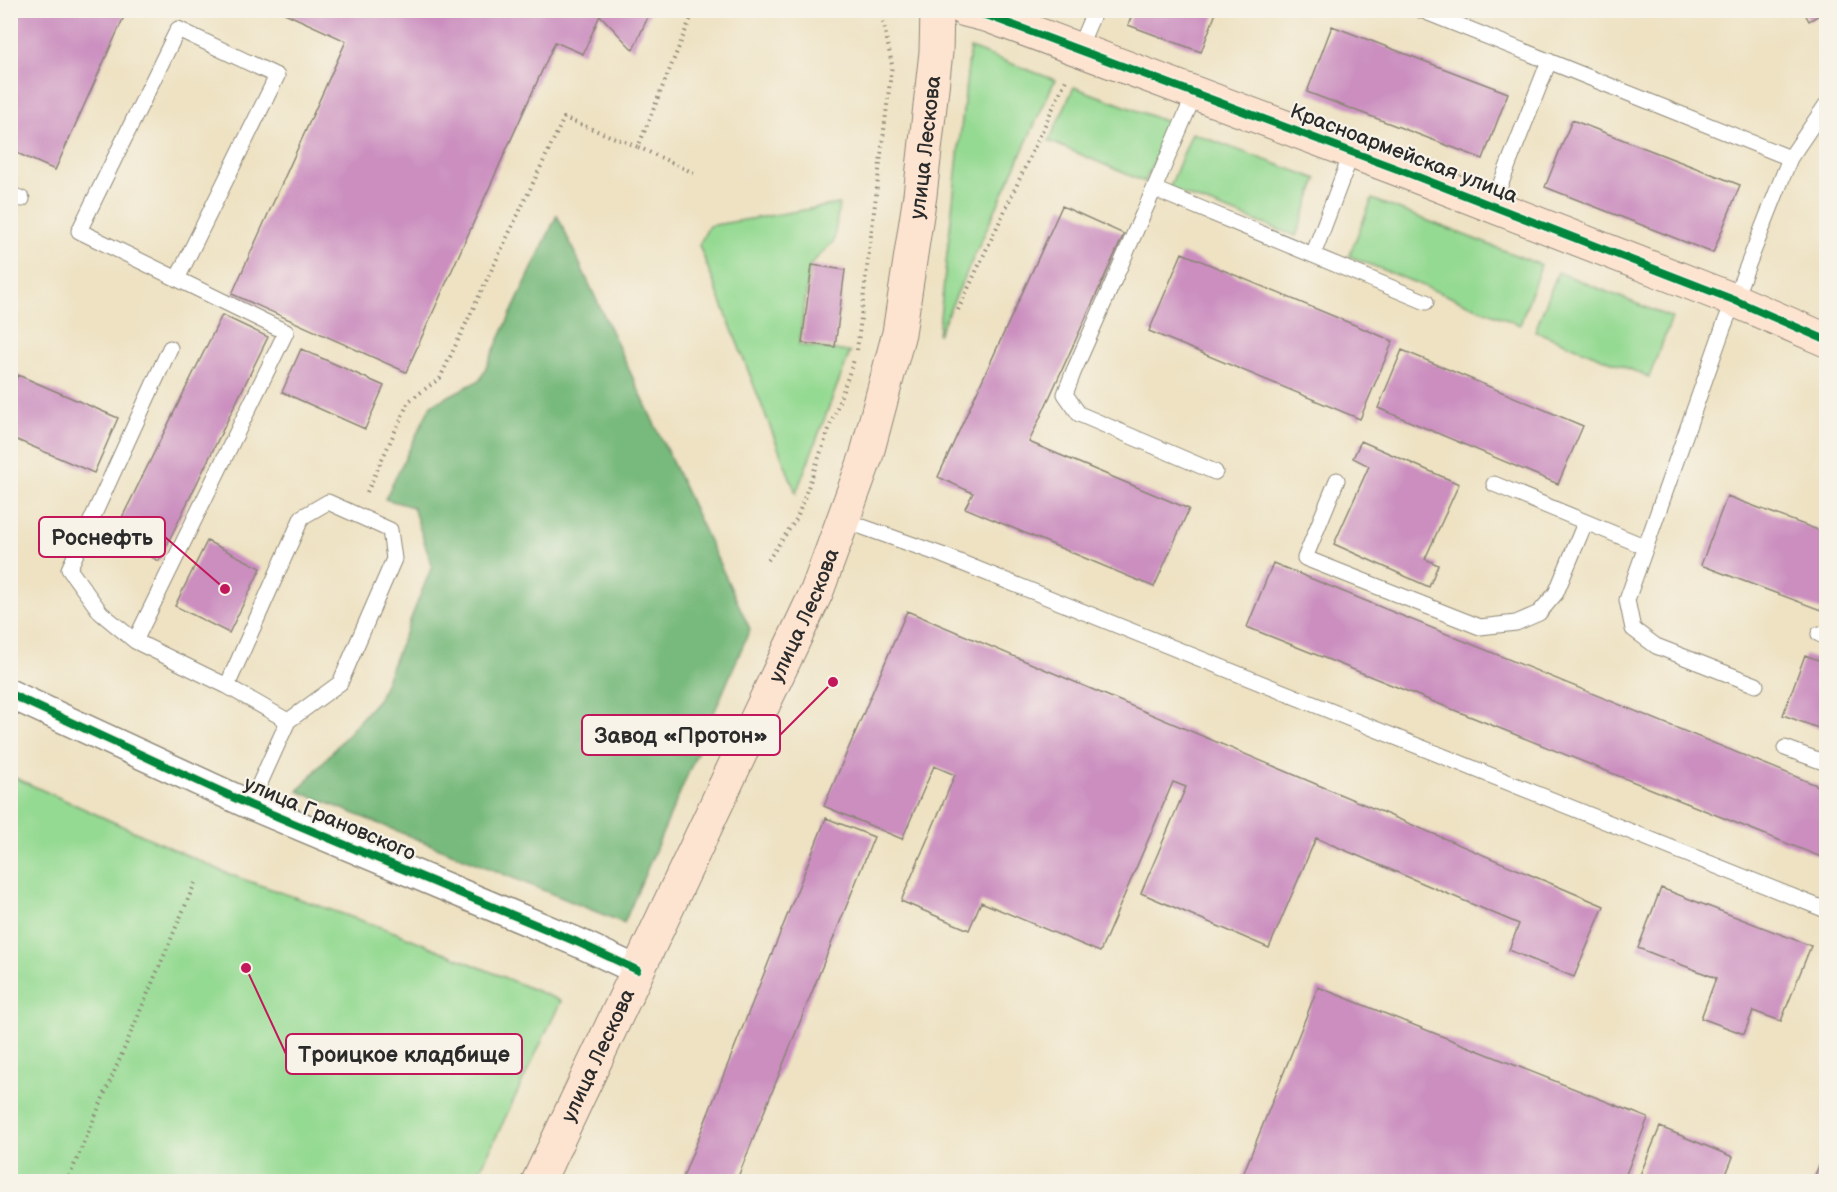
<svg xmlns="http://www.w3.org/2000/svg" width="1837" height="1192" font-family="'Balsamiq Sans',sans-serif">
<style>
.green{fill:#95da93;stroke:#60825f;stroke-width:1.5}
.forest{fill:#78ba7d;stroke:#527254;stroke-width:1.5}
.building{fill:#cb8ebf}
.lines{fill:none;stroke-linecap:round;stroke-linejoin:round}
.lane-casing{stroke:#8c8677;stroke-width:17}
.street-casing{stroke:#8c8677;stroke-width:31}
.secondary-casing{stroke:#8c8677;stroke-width:35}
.path{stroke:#8c8677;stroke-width:4;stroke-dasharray:1.5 4.5;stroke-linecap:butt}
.lane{stroke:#fff;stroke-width:15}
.street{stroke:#fff;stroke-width:28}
.secondary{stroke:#fde4d1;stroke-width:33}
.cycleway-casing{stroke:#f7f3e8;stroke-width:11}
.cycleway{stroke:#00873e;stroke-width:8}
.labels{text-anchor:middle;stroke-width:4.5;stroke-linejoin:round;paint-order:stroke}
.street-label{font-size:21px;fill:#2b2b2b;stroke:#f7f3e8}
.leader{fill:none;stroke:#c2185b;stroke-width:2}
.callout-dot{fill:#c2185b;stroke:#f7f3e8;stroke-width:2}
.callout{fill:#f7f3e8;stroke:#c2185b;stroke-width:2}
.callout-label{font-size:22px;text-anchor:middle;font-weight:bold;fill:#2b2b2b}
</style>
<rect width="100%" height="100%" fill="#f7f3e8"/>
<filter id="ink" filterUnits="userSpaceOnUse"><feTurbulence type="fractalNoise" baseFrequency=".0167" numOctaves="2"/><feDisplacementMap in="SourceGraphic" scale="12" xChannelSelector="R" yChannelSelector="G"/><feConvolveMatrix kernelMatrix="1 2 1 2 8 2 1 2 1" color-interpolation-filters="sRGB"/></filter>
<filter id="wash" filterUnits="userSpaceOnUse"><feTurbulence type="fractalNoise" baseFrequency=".008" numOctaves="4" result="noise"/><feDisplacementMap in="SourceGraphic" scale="24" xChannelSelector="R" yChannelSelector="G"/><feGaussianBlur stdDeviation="1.35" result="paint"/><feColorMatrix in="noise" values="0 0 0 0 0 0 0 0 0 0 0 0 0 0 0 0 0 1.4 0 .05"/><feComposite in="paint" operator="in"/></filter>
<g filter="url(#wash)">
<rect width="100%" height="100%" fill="#eee2c3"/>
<path class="green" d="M970,48L1055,80L938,335Z
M1074,87L1170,123L1145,182L1049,141Z
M1192,133L1317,179L1296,236L1169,189Z
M1372,199L1541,265L1520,325L1349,256Z
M839,204L834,241L810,265L799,345L850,352L796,493L699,245L709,226Z
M1558,272L1672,318L1649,377L1535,331Z
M11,776L231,875L397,933L561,1001L475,1181H11Z"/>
<path class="forest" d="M557,215L750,629L624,923L298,791L379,698L432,566L413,507L385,499L431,405L480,380Z"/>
<g id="blocks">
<path class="building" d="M10,10H127L55,170L10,150Z
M278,10H651L633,50L600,15L583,54L555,42L406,372L232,294L346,41Z
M1134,10H1217L1201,52L1128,25Z
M1803,10H1826V11L1809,21Z
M1332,26L1508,93L1483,159L1307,92Z
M1572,120L1740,185L1713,253L1545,187Z
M1062,206L1124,234L1029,442L1189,509L1154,587L965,508L973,493L938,477Z
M1182,253L1393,341L1360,419L1149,331Z
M812,265L845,270L835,347L802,343Z
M222,315L268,337L159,561L112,538Z
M301,349L384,386L365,429L282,392Z
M1402,350L1583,426L1558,484L1378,408Z
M18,375L118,418L94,473L10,437V392Z
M1361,441L1459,484L1425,559L1438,565L1429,587L1334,544L1369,466L1353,458Z
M1727,496L1826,533V612L1701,565Z
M207,541L261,568L229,633L175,606Z
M1273,563L1826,789V859L1247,627Z
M907,611L1604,906L1574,977L1509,950L1519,924L1316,838L1269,948L1141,893L1186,787L1173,782L1100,952L981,902L969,930L901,901L955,775L934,766L902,839L824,806Z
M1805,655L1826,663V731L1783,715Z
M826,818L874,837L736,1182H681Z
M1661,888L1811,946L1781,1021L1753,1011L1744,1034L1701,1018L1716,978L1638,948Z
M1318,987L1648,1118L1623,1182H1240Z
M1660,1127L1733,1157L1723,1182H1637Z
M1826,1149V1182H1812Z"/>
</g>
</g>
<g filter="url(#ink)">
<use href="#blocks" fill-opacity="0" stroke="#8c8677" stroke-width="1.5"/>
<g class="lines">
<defs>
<path id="lane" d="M1421,10L1790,158
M1078,50L1095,10
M1195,93L1154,189L1426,302
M1154,189L1073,373L1065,394L1079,414L1215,472
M10,194L22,199
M1492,206L1549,61
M1313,255L1352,152
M170,348L69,569L101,613L135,641L227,686L288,721L250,805
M1337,480L1305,558L1480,627L1516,623L1539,613L1556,593L1585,523
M1494,484L1646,547
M843,520L942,555L1826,910
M1819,634L1826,637
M135,641L286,332L79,231L178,29L277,76L177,279
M1756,685L1656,646L1633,629L1627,600L1723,328L1790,158L1826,105
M227,686L302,517L328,502L390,530L394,559L340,683L288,721
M1785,748L1826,763"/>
<path id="street" d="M10,694L250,805L577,942L637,970"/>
<g id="secondary">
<path d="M965,10L989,16L1400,170L1734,300L1826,340"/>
<path id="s1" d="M538,1182L817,591L866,457L899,333L920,195L936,52L937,10"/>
</g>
</defs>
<use href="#lane" class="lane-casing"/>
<use href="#street" class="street-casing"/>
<use href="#secondary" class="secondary-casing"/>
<path class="path" d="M694,173L638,147L694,10
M958,310L1066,80
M857,350L892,65L881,10
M367,492L409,401L440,378L564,118L638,147
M768,560L797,518L854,360
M67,1182L195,883"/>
<use href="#lane" class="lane"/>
<use href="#street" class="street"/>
<use href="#secondary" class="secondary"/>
<defs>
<path id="cycleway" d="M965,10L989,16L1400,170L1734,300L1826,340
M10,694L250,805L577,942L637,970"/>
</defs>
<use href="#cycleway" class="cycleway-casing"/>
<use href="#cycleway" class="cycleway"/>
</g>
</g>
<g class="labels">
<g class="street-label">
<text dy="7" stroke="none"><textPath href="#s1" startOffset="1112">улица Лескова</textPath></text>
<text transform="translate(1404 153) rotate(21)" y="7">Красноармейская улица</text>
<text dy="7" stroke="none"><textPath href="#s1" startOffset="626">улица Лескова</textPath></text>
<text transform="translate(330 818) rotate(23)" y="7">улица Грановского</text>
<text dy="7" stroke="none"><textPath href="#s1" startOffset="140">улица Лескова</textPath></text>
</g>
</g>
<path class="leader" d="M225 589L165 537M833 682L780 735M246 968L286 1054"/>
<g class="callout-dot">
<circle cx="225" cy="589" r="6"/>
<circle cx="833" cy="682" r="6"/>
<circle cx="246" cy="968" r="6"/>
</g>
<g class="callout">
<rect x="39" y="517" width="126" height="40" rx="6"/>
<rect x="582" y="715" width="198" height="40" rx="6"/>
<rect x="286" y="1034" width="236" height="40" rx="6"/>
</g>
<g class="callout-label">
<text x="102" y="545">Роснефть</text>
<text x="681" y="743">Завод «Протон»</text>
<text x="404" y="1062">Троицкое кладбище</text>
</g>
<rect width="1837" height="1192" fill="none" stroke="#f7f3e8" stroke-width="36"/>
</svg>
